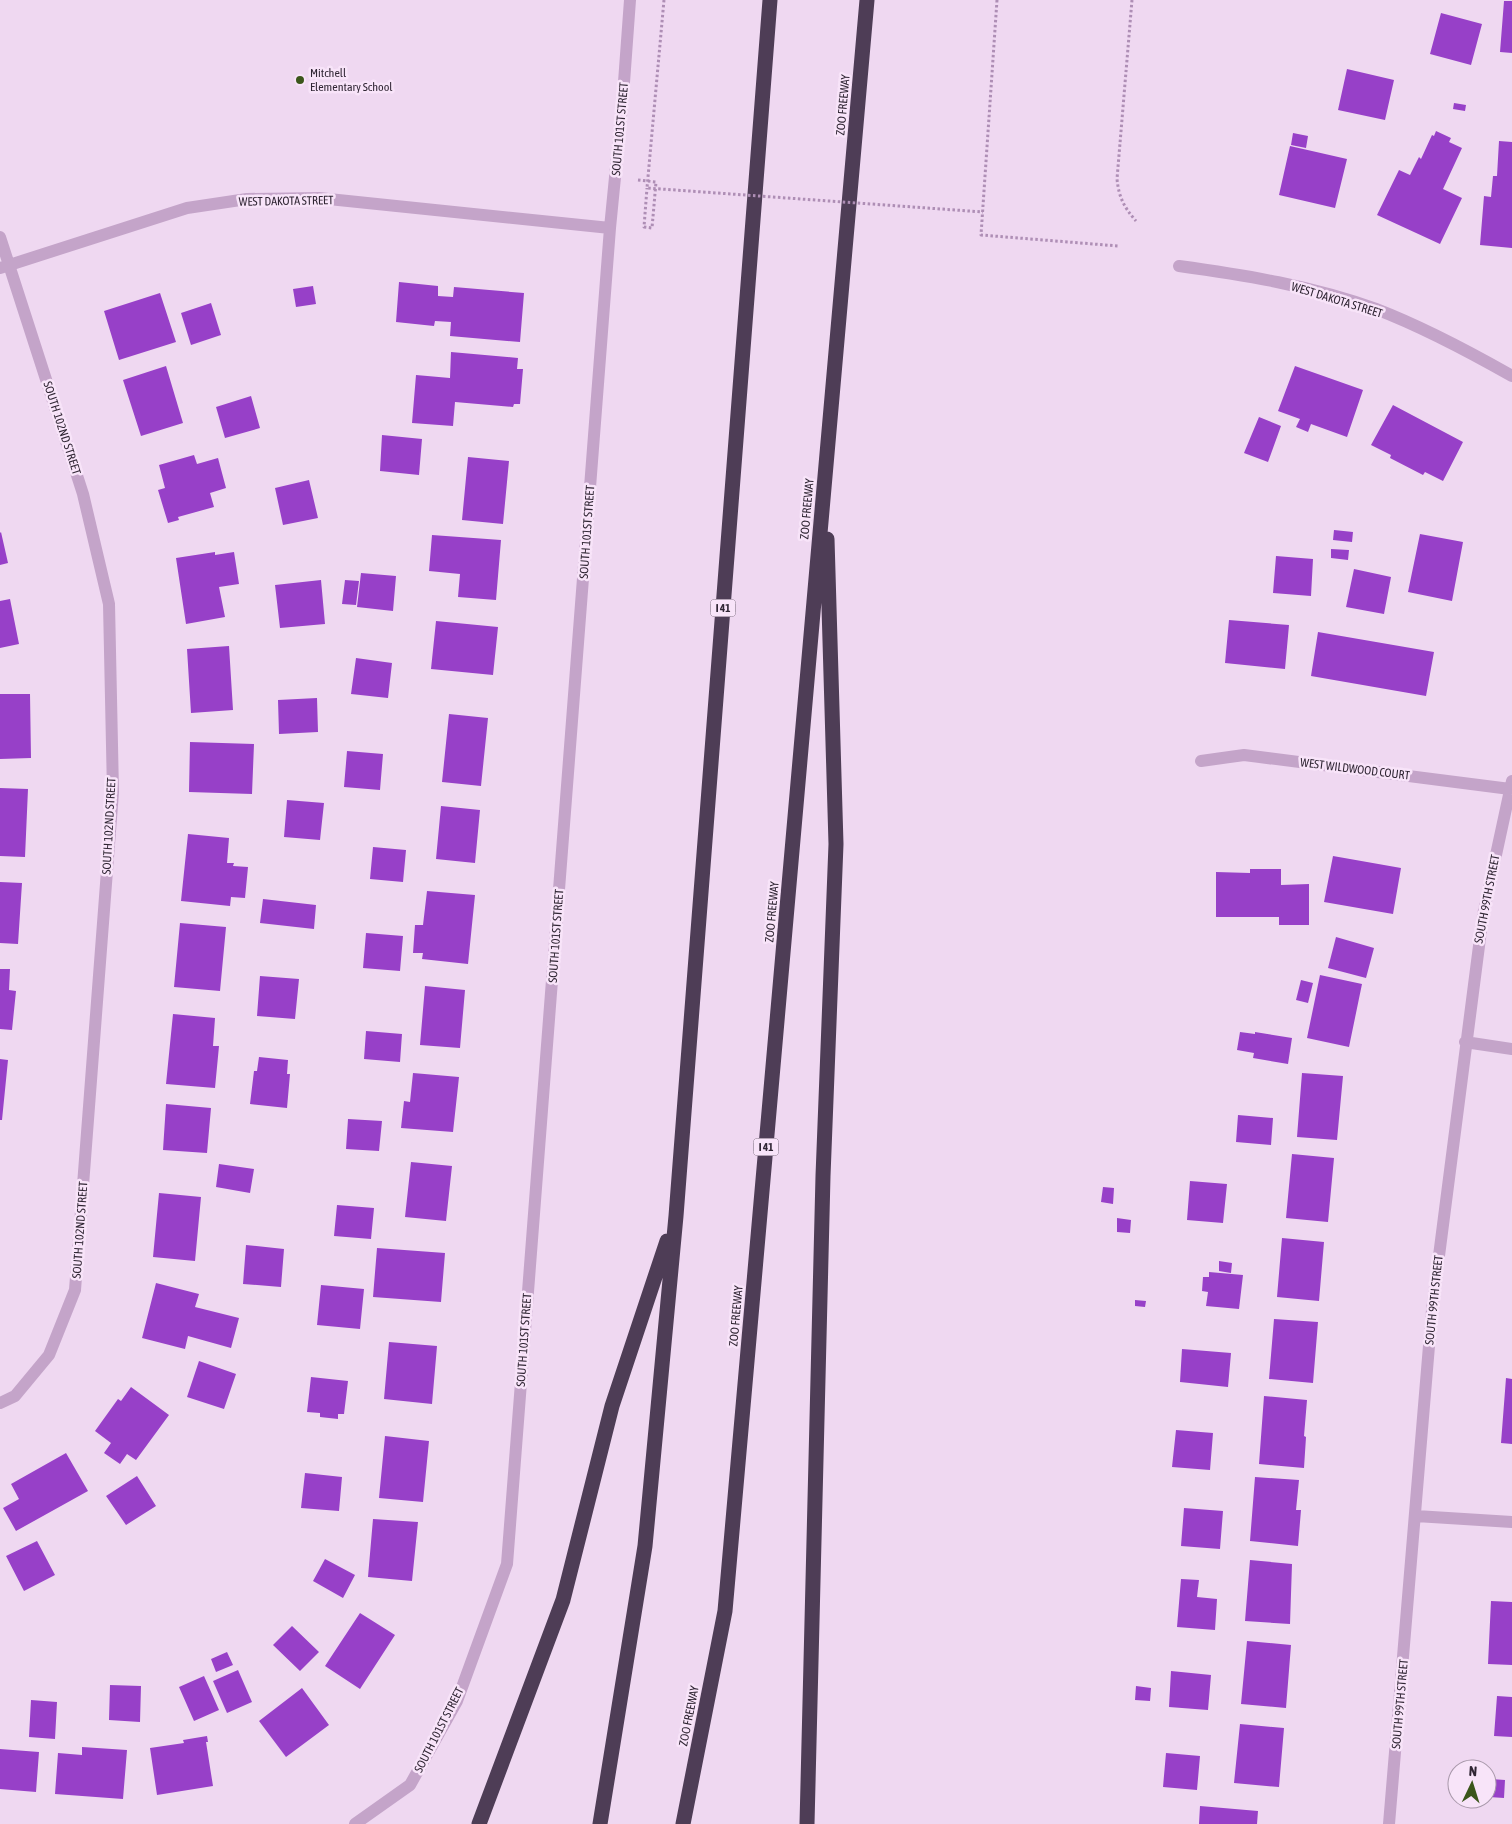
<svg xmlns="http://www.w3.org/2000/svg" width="1512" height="1824" font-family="'Asap Condensed',sans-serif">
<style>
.building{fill:#9740c8}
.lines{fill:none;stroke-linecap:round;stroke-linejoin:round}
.path{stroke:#ae8eb5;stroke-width:3;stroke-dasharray:2.5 2.5;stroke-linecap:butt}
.street{stroke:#c4a4c9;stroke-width:12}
.highway{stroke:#4e3d56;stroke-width:15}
.path-bridge{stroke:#ae8eb5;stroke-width:3;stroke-dasharray:2.5 2.5;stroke-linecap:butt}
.poi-dot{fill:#3b561b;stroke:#f8e4f9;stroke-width:2}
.labels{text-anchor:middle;stroke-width:5;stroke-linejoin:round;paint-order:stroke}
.shield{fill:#f8e4f9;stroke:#6c5f6f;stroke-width:1}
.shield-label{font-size:11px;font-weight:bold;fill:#302634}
.poi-label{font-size:12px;fill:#302634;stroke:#f8e4f9;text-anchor:start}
.street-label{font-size:12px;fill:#302634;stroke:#f8e4f9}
</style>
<rect width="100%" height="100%" fill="#efd8f1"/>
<path class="building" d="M1504,1H1512V53L1500,52Z
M1441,13L1482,24L1471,65L1430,54Z
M1347,69L1394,80L1385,120L1338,110Z
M1454,103L1466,105L1465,111L1453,109Z
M1436,131L1451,138L1449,142L1462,148L1443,189L1462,198L1440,244L1377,215L1399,170L1410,175L1419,157L1421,159L1432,135L1434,136Z
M1293,133L1308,136L1306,148L1291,145Z
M1499,141L1512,142V248L1480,245L1484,196L1491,197L1493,176H1497Z
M1290,146L1347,159L1335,208L1279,195Z
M399,282L438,286V296L453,297L454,287L524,293L520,342L450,336L451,322L435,321L434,326L396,322Z
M313,286L316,304L296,307L293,289Z
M160,293L176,342L119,360L104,311Z
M211,303L221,335L191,345L181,313Z
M451,352L518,358L517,369H523L520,404H514L513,407L455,402L453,426L412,423L416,375L450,378Z
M166,366L183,423L141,436L123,380Z
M1295,366L1363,390L1347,437L1311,424L1308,432L1296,427L1300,419L1278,411Z
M251,396L260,428L225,438L216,407Z
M1393,405L1463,442L1443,481L1425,472L1423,475L1390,458L1391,455L1371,445Z
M1259,417L1281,426L1268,462L1244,453Z
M382,435L422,439L419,475L380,471Z
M194,455L197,464L218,458L226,488L210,493L214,507L178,517L179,520L168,523L158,490L165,488L159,465Z
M468,457L509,461L503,524L462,520Z
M309,480L318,518L283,525L275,488Z
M1334,530L1353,532L1352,542L1333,540Z
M1,532L8,563L0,565V533Z
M1420,534L1463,542L1452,601L1408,592Z
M432,535L501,540L496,600L458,597L460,574L429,571Z
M1331,549L1349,550L1348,560L1331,558Z
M215,552V555L234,552L239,584L219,587L225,617L186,624L176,558Z
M1276,556L1313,559L1311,596L1273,593Z
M1354,569L1391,577L1384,614L1346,607Z
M361,573L396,576L393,611L357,607Z
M321,580L325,624L280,628L275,585Z
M345,580L359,581L356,605L342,604Z
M10,599L19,644L0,648V601Z
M1229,620L1289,625L1285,669L1225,663Z
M436,621L498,627L493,675L431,669Z
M1318,632L1434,652L1426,696L1311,676Z
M229,646L233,710L191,713L187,649Z
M356,658L392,663L388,698L351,694Z
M0,694H30L31,758L0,759Z
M317,698L318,732L279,734L278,700Z
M449,714L488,718L481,786L442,782Z
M190,742L254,744L252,794L189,792Z
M347,751L383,754L380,790L344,787Z
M0,788L28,789L25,857L0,856Z
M287,800L324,803L320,840L284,837Z
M441,806L480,810L475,863L436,859Z
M188,834L229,838L227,863H234L233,866L248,867L245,898L231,897L230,906L181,901Z
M373,847L406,850L403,882L370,879Z
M1333,856L1401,868L1393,914L1324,902Z
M1250,869H1281V885L1309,884V925H1279V917H1216V872L1250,873Z
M0,882L22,883L18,944L0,943Z
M427,891L475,895L468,964L422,959L423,953H413L415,925H423Z
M263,899L316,905L314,929L260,923Z
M180,923L226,927L220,991L174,987Z
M366,933L403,936L400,971L363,968Z
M1336,937L1374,948L1366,978L1328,968Z
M0,969H10L9,990L16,991L12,1030L0,1029Z
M1320,975L1362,984L1349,1047L1307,1038Z
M260,976L299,979L295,1019L257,1016Z
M1301,980L1313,983L1308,1003L1296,1000Z
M425,986L465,990L460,1048L420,1045Z
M173,1014L215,1018L213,1046H219L215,1088L166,1084Z
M366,1031L402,1034L400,1062L364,1059Z
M1240,1032L1255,1034V1032L1292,1038L1288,1064L1253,1058L1254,1053L1237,1050Z
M259,1057L288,1060L287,1074H290L287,1108L250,1104L254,1071H257Z
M0,1059L8,1060L2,1120H0Z
M413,1073L459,1077L453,1132L401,1128L404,1101L410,1102Z
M1302,1073L1343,1076L1337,1140L1297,1137Z
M166,1104L211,1108L207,1153L163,1150Z
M1238,1115L1273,1118L1271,1145L1236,1142Z
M348,1119L382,1121L379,1151L346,1149Z
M1292,1154L1334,1158L1328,1222L1286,1218Z
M411,1162L452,1166L446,1221L405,1217Z
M219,1164L254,1169L250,1193L216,1187Z
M1190,1181L1227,1184L1223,1223L1187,1220Z
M1103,1187L1114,1188L1113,1204L1101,1202Z
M159,1193L201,1197L195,1261L153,1257Z
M337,1205L374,1208L371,1239L334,1236Z
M1117,1218L1131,1220L1130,1233L1117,1232Z
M1282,1238L1324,1242L1319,1301L1277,1297Z
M246,1245L284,1249L281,1287L243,1284Z
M377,1248L445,1253L441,1302L373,1297Z
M1219,1261L1232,1263L1231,1273L1219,1271Z
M1209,1272L1243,1275L1239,1309L1206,1306L1208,1292L1202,1291L1203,1277H1209Z
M156,1283L199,1294L195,1307L239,1318L231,1348L188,1336L185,1349L142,1338Z
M321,1285L364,1289L360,1329L317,1325Z
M1135,1300L1146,1301L1145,1307L1135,1306Z
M1274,1319L1318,1322L1313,1383L1269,1379Z
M389,1342L437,1346L432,1404L384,1399Z
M1182,1349L1231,1353L1228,1387L1180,1382Z
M199,1361L236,1374L224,1409L187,1397Z
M311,1377L348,1381L344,1414H338V1419L320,1417V1413L307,1412Z
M1506,1378L1512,1379V1444L1501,1443Z
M131,1387L169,1415L136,1460L127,1454L120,1464L104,1453L111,1443L95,1431L118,1399L121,1401Z
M1264,1396L1307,1400L1304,1436L1306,1437L1304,1468L1259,1464Z
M1176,1430L1213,1433L1210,1470L1172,1467Z
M385,1436L429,1441L423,1502L379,1498Z
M66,1453L88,1491L16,1531L3,1508L19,1499L11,1484Z
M305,1473L342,1477L339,1511L301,1508Z
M137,1476L156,1506L126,1525L106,1496Z
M1255,1477L1299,1480L1296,1510H1301L1298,1546L1250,1541Z
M1184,1508L1223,1511L1220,1549L1181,1546Z
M373,1519L418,1522L412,1581L368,1577Z
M37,1541L55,1575L24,1591L6,1556Z
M325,1559L355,1575L343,1598L313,1581Z
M1250,1560L1292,1564L1290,1624L1245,1621Z
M1181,1579L1199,1580L1197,1597L1217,1599L1215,1630L1177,1627Z
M1491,1601L1512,1602V1665L1488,1664Z
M360,1613L395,1635L360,1689L325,1666Z
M292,1626L319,1652L300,1671L273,1645Z
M1247,1641L1291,1645L1286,1708L1241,1704Z
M227,1652L233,1665L216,1672L211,1659Z
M238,1670L252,1702L227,1713L213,1681Z
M1171,1671L1211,1675L1208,1710L1169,1707Z
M204,1676L219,1710L194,1721L179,1687Z
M110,1685L141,1686L140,1722L109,1720Z
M1136,1686L1151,1688L1150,1701L1135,1700Z
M302,1688L329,1725L286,1757L259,1721Z
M1497,1696L1512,1697V1737L1494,1736Z
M31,1700L57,1702L55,1739L29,1737Z
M1240,1724L1284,1728L1279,1787L1234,1783Z
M207,1736L208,1742H206L213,1786L157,1795L150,1748L184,1743L183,1740Z
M82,1747L127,1750L123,1799L55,1794L58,1753L82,1755Z
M0,1749L39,1752L36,1792L0,1789Z
M1166,1753L1200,1756L1197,1790L1163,1787Z
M1491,1779L1505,1780L1504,1798L1489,1797Z
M1200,1806L1258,1811L1257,1824H1199Z"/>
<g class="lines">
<path class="path" d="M997,0L981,235L1118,246
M1132,0L1117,179C1119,198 1124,207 1136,221
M638,180L656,182L652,228L644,227L647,188"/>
<path class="street" d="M0,237L83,494L109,604L113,792L75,1290L49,1355L15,1396L0,1403
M1179,266C1245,275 1312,286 1376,309C1423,327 1468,351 1512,376
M0,268L187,208L247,199L319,198L610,228
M1201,761L1244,755L1510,789
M1465,1042L1512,1049
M1416,1516L1512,1522
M355,1824L410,1785L457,1701L507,1564L610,228L623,96L630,0
M1389,1824L1432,1310L1483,915L1512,781"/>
<path class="highway" d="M479,1824L563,1600L612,1406L667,1241
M600,1824L645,1546L676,1216L770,0
M683,1824L725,1611L867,0
M807,1824L823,1176L836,844L827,539"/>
<path class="path-bridge" d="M664,0L647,188L983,212"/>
</g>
<circle class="poi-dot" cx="300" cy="80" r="5"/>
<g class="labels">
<g class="shield">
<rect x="710.5" y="599.5" width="25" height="17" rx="4"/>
<rect x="753.5" y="1138.5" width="25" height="17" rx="4"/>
</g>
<g class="shield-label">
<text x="723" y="612">I 41</text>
<text x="766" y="1151">I 41</text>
</g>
<g class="poi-label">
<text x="310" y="77">Mitchell<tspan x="310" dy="14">Elementary School</tspan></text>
</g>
<g class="street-label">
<text transform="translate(843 105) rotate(-85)" y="4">ZOO FREEWAY</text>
<text transform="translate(620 129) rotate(-85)" y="4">SOUTH 101ST STREET</text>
<text transform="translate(286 201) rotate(-1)" y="4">WEST DAKOTA STREET</text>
<text transform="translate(1337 300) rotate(17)" y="4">WEST DAKOTA STREET</text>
<text transform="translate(62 428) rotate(72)" y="4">SOUTH 102ND STREET</text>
<text transform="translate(807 509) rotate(-85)" y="4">ZOO FREEWAY</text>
<text transform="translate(587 532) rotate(-86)" y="4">SOUTH 101ST STREET</text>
<text transform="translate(1355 769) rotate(7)" y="4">WEST WILDWOOD COURT</text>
<text transform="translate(109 826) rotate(-87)" y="4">SOUTH 102ND STREET</text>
<text transform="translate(1487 899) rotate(-79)" y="4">SOUTH 99TH STREET</text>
<text transform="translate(772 912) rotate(-85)" y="4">ZOO FREEWAY</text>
<text transform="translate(556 936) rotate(-86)" y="4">SOUTH 101ST STREET</text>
<text transform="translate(80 1230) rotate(-86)" y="4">SOUTH 102ND STREET</text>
<text transform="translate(1434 1300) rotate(-84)" y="4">SOUTH 99TH STREET</text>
<text transform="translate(736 1316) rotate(-85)" y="4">ZOO FREEWAY</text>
<text transform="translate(524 1340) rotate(-86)" y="4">SOUTH 101ST STREET</text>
<text transform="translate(1400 1704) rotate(-85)" y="4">SOUTH 99TH STREET</text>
<text transform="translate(689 1716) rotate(-79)" y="4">ZOO FREEWAY</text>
<text transform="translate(439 1730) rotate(-63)" y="4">SOUTH 101ST STREET</text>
</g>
</g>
<g transform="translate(1472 1784) rotate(4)"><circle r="24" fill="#f8e4f9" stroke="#a898aa"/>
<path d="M0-4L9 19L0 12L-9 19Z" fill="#3b561b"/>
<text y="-8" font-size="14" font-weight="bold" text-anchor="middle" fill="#302634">N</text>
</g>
</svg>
